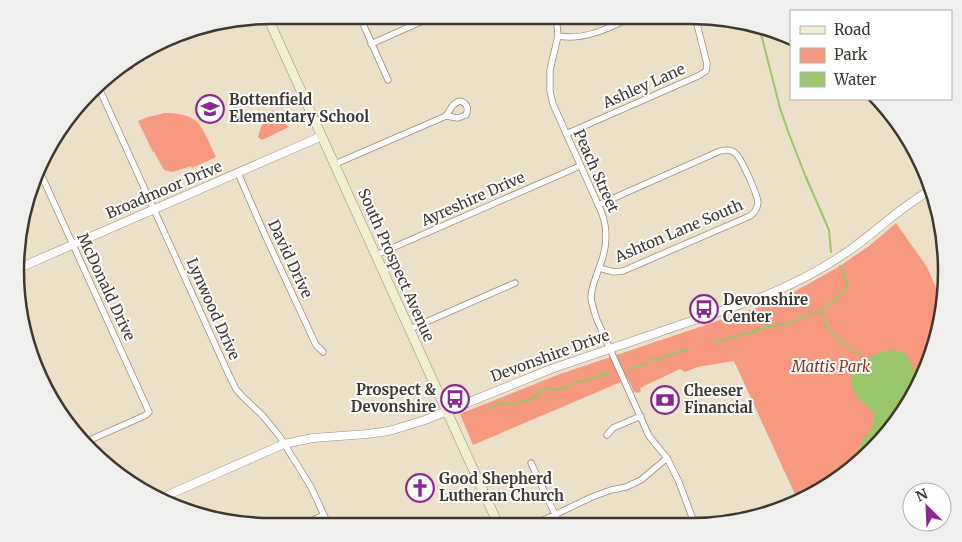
<svg xmlns="http://www.w3.org/2000/svg" width="962" height="542" font-family="Merriweather,serif">
<style>
.green{fill:#f79981}
.water{fill:#9bc56b}
.lines{fill:none;stroke-linecap:round;stroke-linejoin:round}
.stream{stroke:#9bc56b;stroke-width:2}
.minor-casing{stroke:#988d78;stroke-width:7}
.tertiary-casing{stroke:#988d78;stroke-width:9}
.secondary-casing{stroke:#988d78;stroke-width:10}
.minor{stroke:#fff;stroke-width:5.5}
.tertiary{stroke:#fff;stroke-width:8}
.secondary{stroke:#f1efd2;stroke-width:9}
.labels{text-anchor:middle;stroke-width:4;stroke-linejoin:round;paint-order:stroke}
.street-label{font-size:15px;fill:#3d3830;stroke:#fff}
.poi-label{font-size:15px;font-weight:bold;fill:#3d3830;stroke:#fff;text-anchor:start}
.park-label{font-size:15px;font-style:italic;fill:#8a311b;stroke:#fff}
.rim{fill:none;stroke:#3d3830;stroke-width:2.5}
</style>
<rect width="100%" height="100%" fill="#ece0c9"/>
<path class="green" d="M133,59L132,63L134,66L133,69L118,75L110,80L108,79V76L115,68Z
M273,110L289,127L262,140L258,137C260,130 261,125 266,119L264,114Z
M165,113C202,113 202,129 216,157L192,168L191,166L172,172L164,170L154,152H153L138,121L148,117Z
M896,223L927,267L944,306L913,399L872,452L833,484L798,501L734,361L697,367L685,372L680,369L640,388L641,391L638,393L634,392L628,379L473,445L460,414L560,374L756,308L792,293L840,266L869,246Z"/>
<path class="water" d="M892,350L903,352L910,361L919,381L913,399L872,452L850,470C853,461 856,453 860,445C864,437 874,427 874,417C873,408 862,404 857,397C839,369 868,353 892,350Z"/>
<g class="lines">
<path class="stream" d="M759,26L780,108L789,134L805,175L829,230L831,252
M821,312C825,318 825,324 828,330L864,359
M715,342L753,332L761,328L786,324L811,314L821,312L842,293L846,287L847,280L840,266
M631,368L649,363L652,359L661,360L663,357L684,350H688
M603,374L608,372
M488,409L493,408L498,403L515,404L521,400L527,401L538,395V391C544,389 549,387 555,390L571,386L575,382L587,381L588,380L603,374L608,375"/>
<defs>
<path id="minor" d="M359,15L388,80
M556,15L558,36L550,70V91L553,104L601,211C609,231 607,249 599,268C596,278 591,287 591,298C592,306 595,313 597,320L649,436L667,458L679,482L695,525
M558,36C586,41 611,27 636,15
M371,44L436,15
M98,86L229,375L236,389L242,396L263,416L280,437L311,487L329,526
M459,101C467,102 469,108 466,115L458,118L446,116L453,105Z
M566,134L698,76L706,71L707,64L695,16
M335,164L446,116
M39,170L149,412L146,415L135,420L83,443
M238,173L265,235L316,345L323,352
M598,205L720,151C726,150 731,149 735,153C741,157 758,196 758,203C757,209 754,213 750,216L623,271L614,272L599,268
M376,255L580,166
M410,329L515,283
M607,435L613,428L641,416
M531,463L560,525
M300,526L324,515
M531,526L592,497L611,490L626,487L641,480L667,458"/>
<path id="tertiary" d="M882,104L895,122L899,125
M17,269L322,136
M159,499L284,444L313,438L367,434L389,431L425,420L551,369L762,297C792,285 821,270 847,252C876,232 900,207 931,190"/>
<path id="secondary" d="M267,16L499,526"/>
</defs>
<use href="#minor" class="minor-casing"/>
<use href="#tertiary" class="tertiary-casing"/>
<use href="#secondary" class="secondary-casing"/>
<use href="#minor" class="minor"/>
<use href="#tertiary" class="tertiary"/>
<use href="#secondary" class="secondary"/>
</g>
<defs>
<symbol id="school-ring" viewBox="-11 -11 22 22"><circle r="9.5" fill="#fff" stroke="#8a2891" stroke-width="1.5"/><path d="M0-5L7-2L0 1L-7-2ZM-4 1L0 2.5L4 1V4Q0 6-4 4Z" fill="#8a2891"/></symbol>
<symbol id="bus-ring" viewBox="-11 -11 22 22"><circle r="9.5" fill="#fff" stroke="#8a2891" stroke-width="1.5"/><path d="M-5-6H5V4H4V6H2V4H-2V6H-4V4H-5ZM-3.5-4V0h7V-4ZM-3.5 1.2v1.5H-2V1.2ZM2 1.2v1.5H3.5V1.2Z" fill="#8a2891"/></symbol>
<symbol id="bank-ring" viewBox="-11 -11 22 22"><circle r="9.5" fill="#fff" stroke="#8a2891" stroke-width="1.5"/><path d="M-6-4H6V4H-6ZM0-2.3a2.3 2.3 0 1 0 0 4.6a2.3 2.3 0 1 0 0-4.6Z" fill="#8a2891"/></symbol>
<symbol id="church-ring" viewBox="-11 -11 22 22"><circle r="9.5" fill="#fff" stroke="#8a2891" stroke-width="1.5"/><path d="M-1.2-6h2.4v3.5h3.3v2.4h-3.3V6h-2.4V-.1h-3.3v-2.4h3.3Z" fill="#8a2891"/></symbol>
</defs>
<g fill-rule="evenodd">
<use href="#school-ring" x="194" y="93" width="32" height="32"/>
<use href="#bus-ring" x="688" y="293" width="32" height="32"/>
<use href="#bus-ring" x="439" y="383" width="32" height="32"/>
<use href="#bank-ring" x="649" y="384" width="32" height="32"/>
<use href="#church-ring" x="404" y="472" width="32" height="32"/>
</g>
<g class="labels">
<g class="street-label">
<text transform="translate(644 86) rotate(-24)" y="5">Ashley Lane</text>
<text transform="translate(596 171) rotate(66)" y="5">Peach Street</text>
<text transform="translate(164 190) rotate(-23)" y="5">Broadmoor Drive</text>
<text transform="translate(473 199) rotate(-24)" y="5">Ayreshire Drive</text>
<text transform="translate(679 231) rotate(-23)" y="5">Ashton Lane South</text>
<text transform="translate(290 259) rotate(65)" y="5">David Drive</text>
<text transform="translate(396 265) rotate(66)" y="5">South Prospect Avenue</text>
<text transform="translate(106 287) rotate(65)" y="5">McDonald Drive</text>
<text transform="translate(213 309) rotate(66)" y="5">Lynwood Drive</text>
<text transform="translate(550 356) rotate(-20)" y="5">Devonshire Drive</text>
</g>
<g class="poi-label">
<text x="229" y="105">Bottenfield<tspan x="229" dy="17">Elementary School</tspan></text>
<text x="723" y="305">Devonshire<tspan x="723" dy="17">Center</tspan></text>
<text x="436" y="395" text-anchor="end">Prospect &amp;<tspan x="436" dy="17">Devonshire</tspan></text>
<text x="684" y="396">Cheeser<tspan x="684" dy="17">Financial</tspan></text>
<text x="439" y="484">Good Shepherd<tspan x="439" dy="17">Lutheran Church</tspan></text>
</g>
<g class="park-label">
<text x="831" y="372">Mattis Park</text>
</g>
</g>
<path d="M0 0H962V542H0ZM271 24H691A247 247 0 0 1 938 271V271A247 247 0 0 1 691 518H271A247 247 0 0 1 24 271V271A247 247 0 0 1 271 24Z" fill="#efefee" fill-rule="evenodd"/>
<path class="rim" d="M271 24H691A247 247 0 0 1 938 271V271A247 247 0 0 1 691 518H271A247 247 0 0 1 24 271V271A247 247 0 0 1 271 24Z"/>
<rect x="790" y="10" width="162" height="90" fill="#ffffff" stroke="#b1afac"/>
<rect x="800" y="26" width="25" height="8" fill="#f1efd2" stroke="#b1afac"/>
<text x="834" y="35" font-size="15" fill="#3d3830">Road</text>
<rect x="800" y="48" width="25" height="15" fill="#f79981" stroke="#b1afac"/>
<text x="834" y="60" font-size="15" fill="#3d3830">Park</text>
<rect x="800" y="72" width="25" height="15" fill="#9bc56b" stroke="#b1afac"/>
<text x="834" y="85" font-size="15" fill="#3d3830">Water</text>
<g transform="translate(927 507) rotate(336)"><circle r="24" fill="#ffffff" stroke="#b1afac"/>
<path d="M0-4L9 19L0 12L-9 19Z" fill="#8a2891"/>
<text y="-8" font-size="14" font-weight="bold" text-anchor="middle" fill="#3d3830">N</text>
</g>
</svg>
